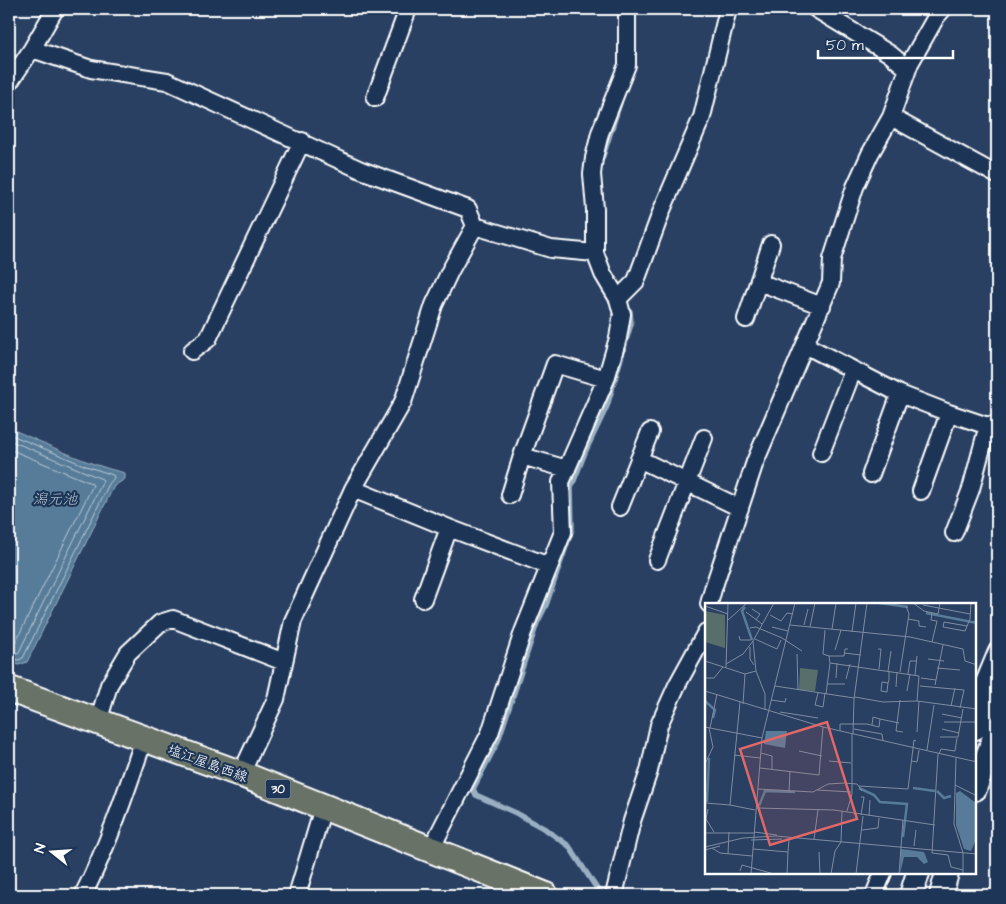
<svg xmlns="http://www.w3.org/2000/svg" width="1006" height="904" font-family="'Architects Daughter','Klee One',sans-serif">
<style>
.water{fill:#577b99;stroke:#9ab0c2}
.lines{fill:none;stroke-linecap:round;stroke-linejoin:round}
.shore{stroke:#bccad6;stroke-width:1}
.stream{stroke:#9ab0c2;stroke-width:5.5}
.street-casing{stroke:#fff;stroke-width:20}
.secondary-casing{stroke:#fff;stroke-width:26}
.primary-casing{stroke:#fff;stroke-width:29}
.street{stroke:#1d3557;stroke-width:16}
.secondary{stroke:#1d3557;stroke-width:22}
.primary{stroke:#687266;stroke-width:25}
.labels{text-anchor:middle;stroke-width:4.5;stroke-linejoin:round;paint-order:stroke}
.shield{fill:#1d3557;stroke:#bbc2cd;stroke-width:1}
.shield-label{font-size:12px;font-weight:bold;fill:#fff}
.street-label{font-size:14px;fill:#fff;stroke:#1d3557}
.water-label{font-size:15px;font-style:italic;fill:#b3c4d1;stroke:#1d3557}
.inset-river{fill:none;stroke:#577b99;stroke-width:2.5}
.inset-road{fill:none;stroke:#7f8ca1;stroke-width:1}
.view{fill:#e26868;fill-opacity:0.15;stroke:#e26868;stroke-width:2.5}
.inset-edge{fill:none;stroke:#fff;stroke-width:2.5}
</style>
<rect width="100%" height="100%" fill="#294063"/>
<filter id="ink" filterUnits="userSpaceOnUse"><feTurbulence type="fractalNoise" baseFrequency=".02" numOctaves="2"/><feDisplacementMap in="SourceGraphic" scale="10" xChannelSelector="R" yChannelSelector="G"/><feConvolveMatrix kernelMatrix="1 2 1 2 8 2 1 2 1" color-interpolation-filters="sRGB"/></filter>
<g filter="url(#ink)">
<path class="water" d="M9,428C47,444 85,464 125,473V479L114,486L27,662L19,665L9,662Z"/>
<g class="lines">
<path class="shore" d="M9,434L86,466L113,475L114,478L109,484L23,658L19,660L9,658
M9,440L102,479L103,481L19,652L17,653L9,652
M9,449L91,483L93,485L15,643L9,644"/>
<path class="stream" d="M602,159L620,103
M601,895L569,846L545,829L516,813L476,795L473,789L498,741L537,623L546,605L572,529L571,488L586,450L607,406L631,324L630,311"/>
<defs>
<path id="street" d="M816,9L890,54L908,69
M32,49L91,69L167,81L361,170L468,209L475,226L450,271L434,305L403,402L353,489L293,621L276,699L241,774
M9,83L32,49L55,9
M375,98L408,9
M891,117L997,175
M475,226L551,249L595,253
M759,282L822,306
M618,299L636,281L662,210L702,117L728,9
M746,319L771,244
M805,345L900,394L949,413L997,429
M192,351L208,339L302,141
M821,453L853,370
M522,456L555,364L606,379
M639,459L740,508
M871,474L900,394
M353,489L449,528L549,566
M921,491L949,413
M510,495L522,456L567,469
M620,507L650,432
M954,533L971,489L988,425
M657,560L704,438
M423,599L449,528
M709,604L713,589L755,462L831,283L832,259L855,187L870,154L891,117L910,63L936,17L943,9
M977,699L997,651
M98,722L109,685L128,653L160,623L173,619L284,662
M431,849L490,733L523,632L563,532L561,482L606,379L618,338L622,314L618,299L603,274L595,253V209L592,174L594,158L600,133L627,65V15L629,9
M83,895C108,846 126,792 144,739
M297,895L323,808
M614,895L632,821L649,771L659,725L677,685L706,632
M874,895L883,873"/>
<path id="secondary" d="M975,728L997,683
M975,789L997,729
M911,895L918,873
M941,895L947,873"/>
<path id="primary" d="M9,689L241,774L545,895"/>
</defs>
<use href="#street" class="street-casing"/>
<use href="#secondary" class="secondary-casing"/>
<use href="#primary" class="primary-casing"/>
<use href="#street" class="street"/>
<use href="#secondary" class="secondary"/>
<use href="#primary" class="primary"/>
</g>
</g>
<g class="labels">
<rect class="shield" x="265.5" y="779.5" width="25" height="19" rx="4"/>
<g class="shield-label">
<text x="278" y="793">30</text>
</g>
<g class="street-label">
<text transform="translate(208 763) rotate(20)" y="5">塩江屋島西線</text>
</g>
<g class="water-label">
<text x="55" y="504">潟元池</text>
</g>
</g>
<g transform="translate(705 603)">
<rect width="271" height="271" fill="#294063"/>
<path d="M0,8L20,12V45L0,39ZM95,65L113,67L110,88L94,87Z" fill="#576e6a"/>
<path d="M61,128H82L80,145L59,141ZM255,188L271,200V237L266,248L259,246L251,222V190ZM196,246L219,249L223,259L219,261L212,254H199L195,271Z" fill="#577b99"/>
<path class="inset-river" d="M174,0L203,4M40,4L37,8L47,37M221,10L272,20M0,98L10,107L8,115M154,185L169,192L175,199L202,201L198,234M208,185L230,188M232,188L239,195L246,193M2,199L4,155M54,203L60,188L90,189"/>
<path class="inset-road" d="M182,0H204M208,0L219,8L233,11L235,0M218,2L265,11M0,3L23,11M47,6L55,11L51,17M41,9L57,21M65,12L76,18L82,10L88,11M203,16L214,18V23L221,24M23,17L42,0M85,22L205,34L258,46L260,58L272,62M99,22L103,6M262,23L239,19L238,24L260,28L265,16L266,0M67,24L83,28M105,24L110,0M45,25L51,24L77,35L97,48M127,26L131,0M120,27L118,51L124,53L125,60L214,73L212,98M147,29L151,0M34,33L35,37H46M50,36L72,46L76,37M227,39L232,18L226,17L227,10M45,44V56L49,62M173,46H176L174,66M130,47L136,27M139,50L156,52M92,51L93,87M124,53H139L140,46H143M223,56L239,58M0,58L40,71L51,68L48,38L69,0M21,61L38,51L48,38M21,64L23,0M232,65L255,67M51,68L60,91V107M183,68L186,48M195,69L204,11L201,3M203,71L205,58H211M210,72L212,53M0,75H9L18,64M131,75L132,60M216,75L231,77M141,76L145,61M183,80L177,79L176,88L182,89L183,80L184,77V68M123,81H140M230,82L238,42M70,83L149,95M215,83L259,87L255,105M191,84L192,69M0,88L118,124L272,159M202,88L205,71M113,90L110,102L118,104L120,90M121,91L125,60M150,94L178,99L212,98L272,106M66,97L80,99L81,95M38,101L40,71M246,103L250,85M75,109L113,115M237,111L257,115M239,119H272M192,120L195,97M192,120L191,128L198,129M167,122L168,114L175,116M0,124L57,135M5,125L12,91M149,126L177,131L178,138M237,126L254,130M135,128V121H162L174,124L175,116L194,120M212,129L214,98M148,131L149,96L162,0M235,134H253L258,106M222,147L229,102M94,148L117,153M56,150L67,153V166M233,151L227,250L243,252L246,264L258,267M234,151L236,146L250,148L252,135M29,152L55,155M251,155L249,221L258,250V271M124,158L146,160M207,158L212,159L214,147M0,161L8,144L4,125M55,165L114,172L118,124M250,182L272,193M154,183L203,186L209,137L211,138M53,186L108,189L123,181L139,180L152,181L157,188M112,187L146,189M84,189L85,168M156,194H159L156,212M0,200L25,202L35,99M25,202L50,207M52,205L129,207L230,222M3,206L1,216L9,229M142,208L147,191V131M164,213L165,197M157,227L173,225L174,215M49,229L72,232M0,230H49M109,236L113,207M46,237L77,236M209,243L211,227M0,244L38,235L71,233L272,251M7,245L15,250L47,253M48,246L83,249L84,237M0,247L15,243M114,249L115,271M23,251L24,229M35,268L37,262L69,271M46,271L57,135L90,0M82,271L83,249M126,271L130,248L136,239L137,208M151,271L158,213M194,271L198,217"/>
<path class="view" d="M122,119L152,216L65,242L35,146Z"/>
<rect width="271" height="271" class="inset-edge"/>
</g>
<rect width="1006" height="904" fill="none" stroke="#1d3557" stroke-width="30"/>
<rect x="15" y="15" width="976" height="874" fill="none" stroke="#fff" stroke-width="2" filter="url(#ink)"/>
<g transform="translate(52 852) rotate(287)" stroke="#1d3557" stroke-width="4" paint-order="stroke">
<path d="M0-4L9 19L0 12L-9 19Z" fill="#ffffff"/>
<text y="-8" font-size="14" font-weight="bold" text-anchor="middle" fill="#ffffff">N</text>
</g>
<path d="M818 50v8h135v-8" fill="none" stroke="#ffffff" stroke-width="2.5"/>
<text x="826" y="50" font-size="15" fill="#ffffff" stroke="#1d3557" stroke-width="4" paint-order="stroke">50 m</text>
</svg>
